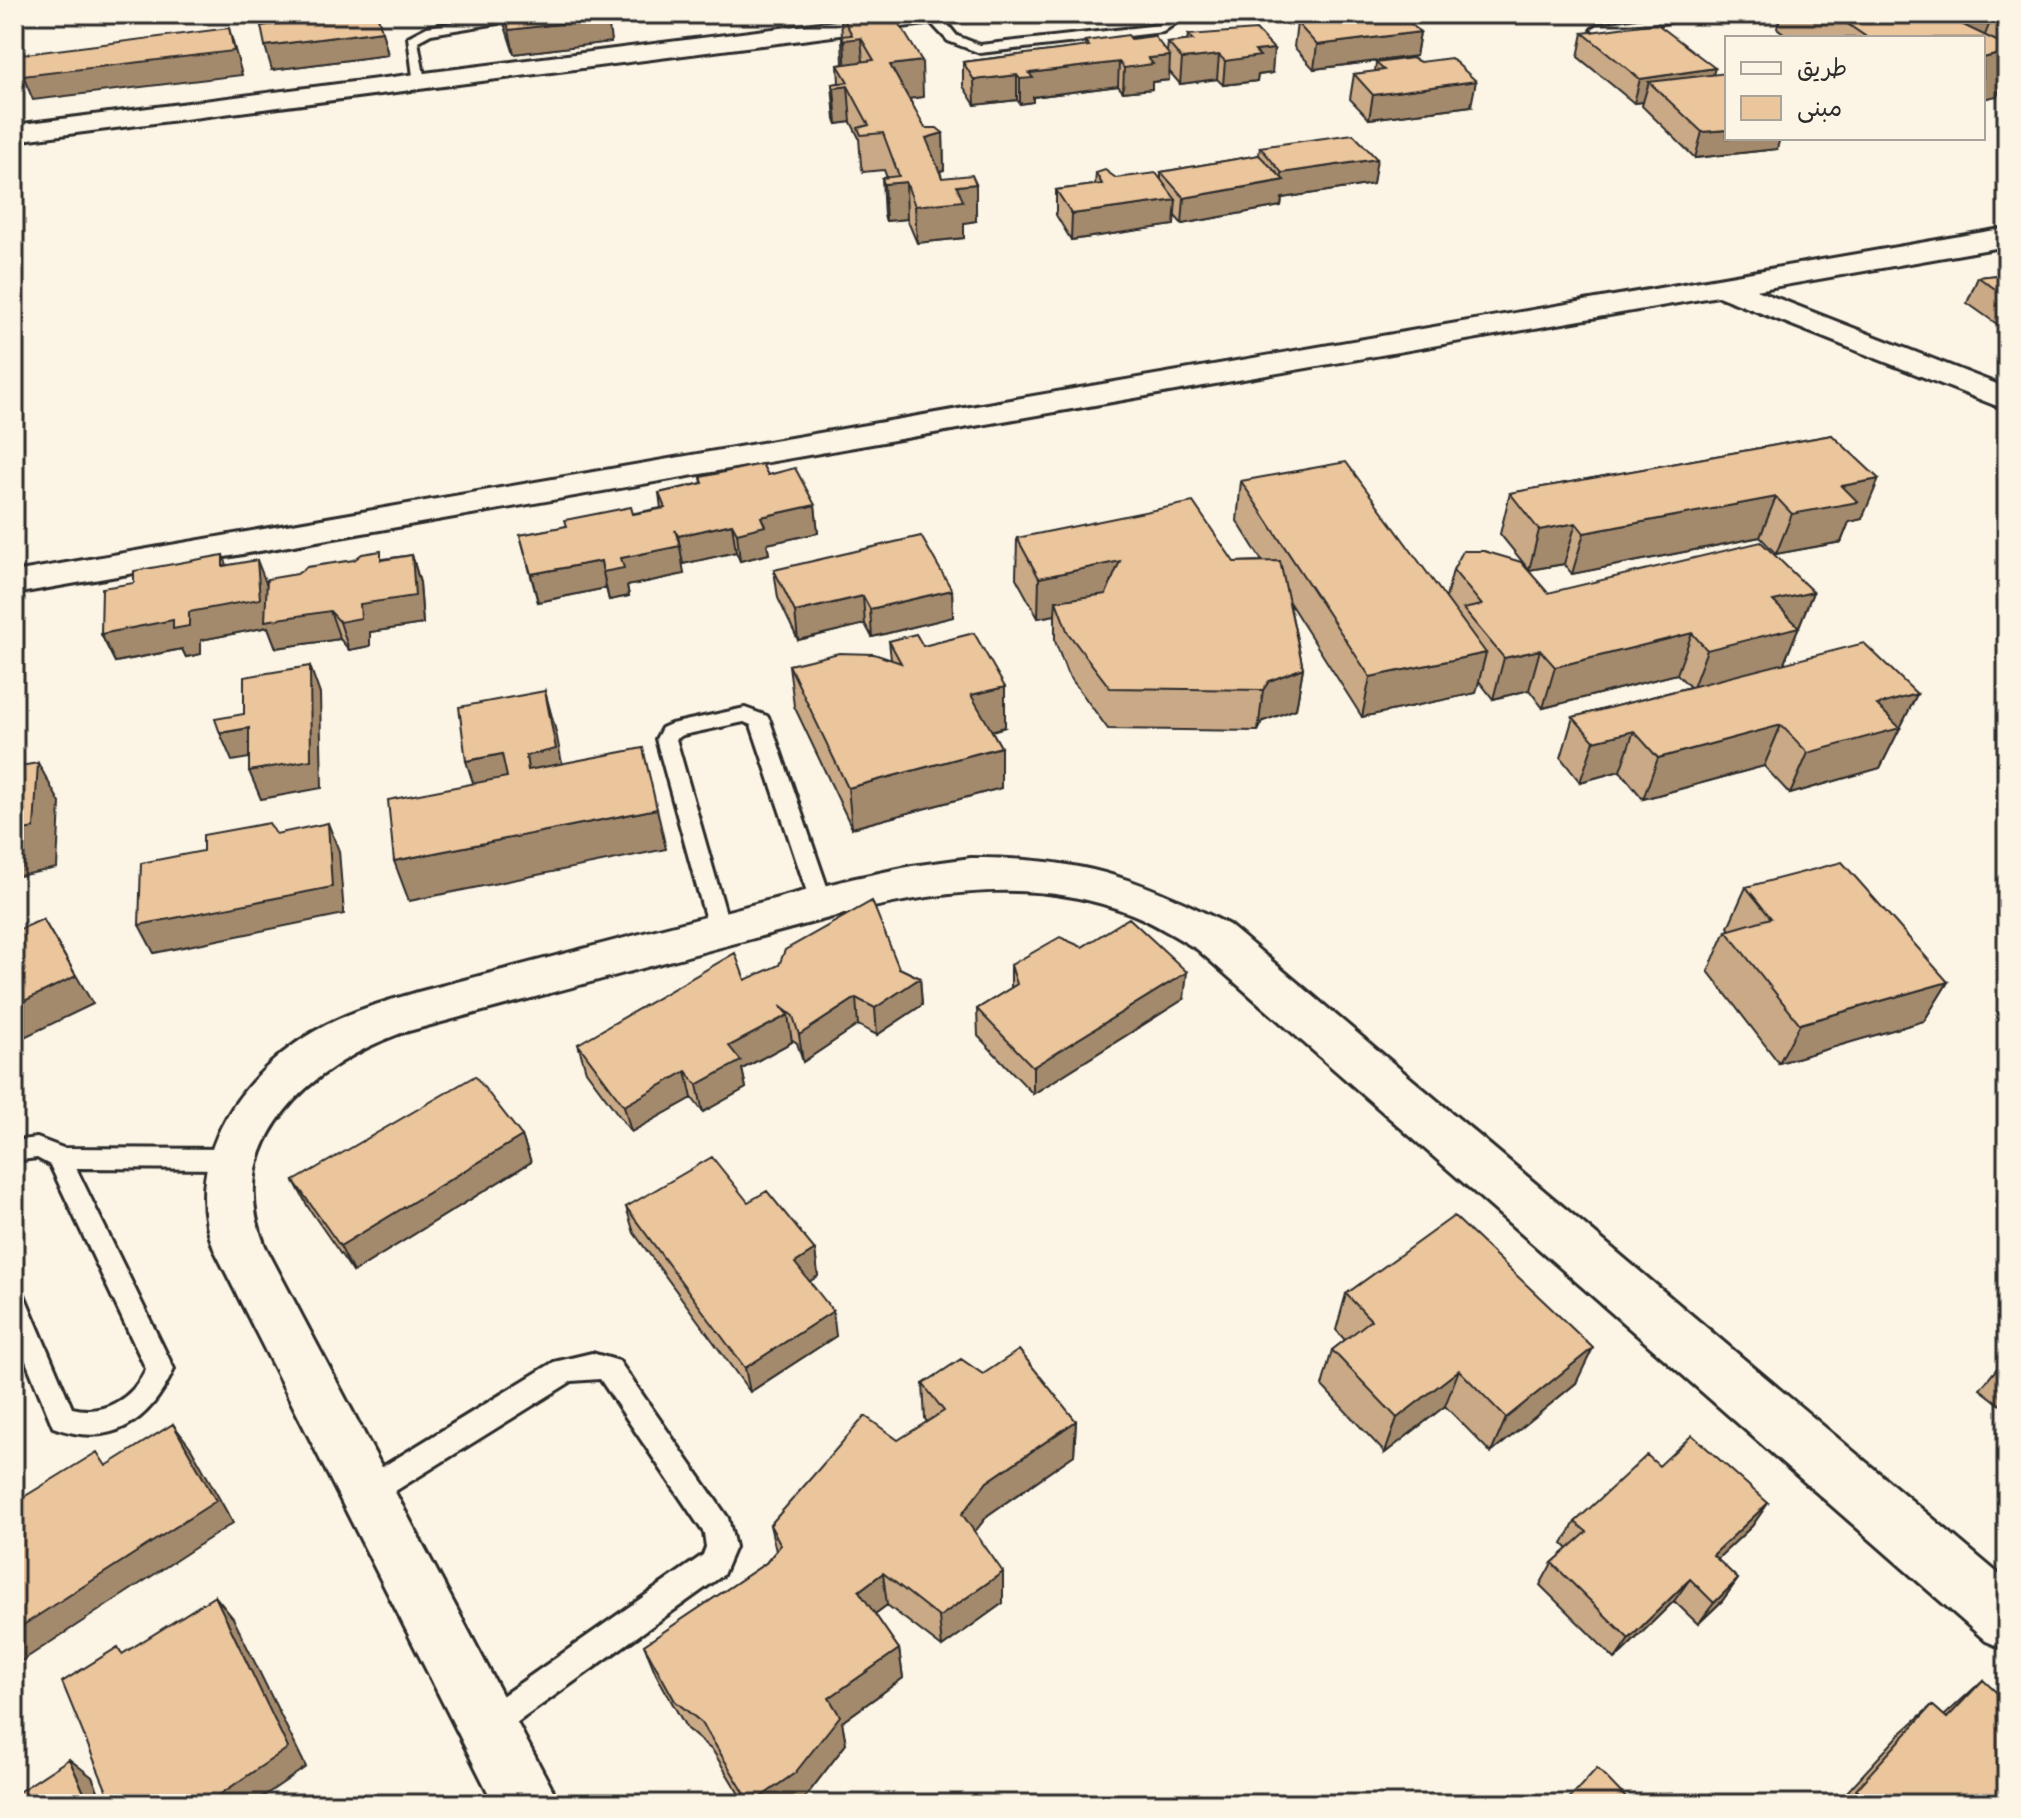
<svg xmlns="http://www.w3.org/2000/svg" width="2021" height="1818" font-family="Mali,'Playpen Sans Arabic',sans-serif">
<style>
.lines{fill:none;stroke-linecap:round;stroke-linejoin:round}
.lane-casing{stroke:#2b2b2b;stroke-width:6}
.street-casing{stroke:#2b2b2b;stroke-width:6}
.lane{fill:#fcf5e5;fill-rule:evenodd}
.street{fill:#fcf5e5;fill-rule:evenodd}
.wall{fill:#caa986;stroke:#2b2b2b;stroke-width:2}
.shaded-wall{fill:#a48a6d;stroke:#2b2b2b;stroke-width:2}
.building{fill:#ebc59c;stroke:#2b2b2b;stroke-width:2}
</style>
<rect width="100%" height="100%" fill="#fcf5e5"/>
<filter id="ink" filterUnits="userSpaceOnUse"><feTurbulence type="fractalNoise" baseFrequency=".0125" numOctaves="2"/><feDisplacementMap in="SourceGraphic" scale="16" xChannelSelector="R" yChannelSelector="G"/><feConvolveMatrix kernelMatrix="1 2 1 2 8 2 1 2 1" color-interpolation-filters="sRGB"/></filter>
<g filter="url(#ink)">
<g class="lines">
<defs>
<path id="lane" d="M929,14H939L957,36L980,45L1160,25L1171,16L1170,14H1182L1184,17L1163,32L980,53L948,41L934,26Z
M1670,14H1699L1693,18L1598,33L1592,29L1598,25Z
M494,16L500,20L498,23L431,34L418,41L425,81L414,84L408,37L427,27Z
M745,708L767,716L770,721L833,904L830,910H814L811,904L751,725L744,722L683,735L676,739L731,931L728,937L720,939L712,937L709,931L656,739L662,728L671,724Z
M37,1138L63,1148L233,1149L242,1152L245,1159L242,1166L233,1169L76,1168L174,1369C150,1422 111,1449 53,1427L14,1332V1288L23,1292L72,1408C105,1416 133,1398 146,1369L50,1165L37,1158L14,1161V1141Z
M592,1353L619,1361L728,1518L735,1547L723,1575L498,1736L487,1740L476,1736L472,1725L476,1714L703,1555L706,1547L704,1533L600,1379L572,1381L376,1503L366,1507L356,1503L352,1493L356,1483L554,1362Z"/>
<path id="street" d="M891,14H961L958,19L949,21L14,141V125Z
M2007,228V246L1756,290L2007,388V410L1718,296L14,594V572Z
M971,858C1078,858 1135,876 1229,925L2007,1581V1650L1986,1641L1197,949C1176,937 1154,923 1132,914C1039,877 946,890 851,912L401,1033C311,1066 222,1142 265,1246L560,1804H494L214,1249C178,1156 245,1067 326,1025C355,1010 387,1001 418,992L851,879L912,866Z"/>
</defs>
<use href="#lane" class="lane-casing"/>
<use href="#street" class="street-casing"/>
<use href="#lane" class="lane"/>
<use href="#street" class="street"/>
</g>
<path class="wall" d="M315,14H377L388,55L272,70L316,19Z
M501,14H606L611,42L514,54Z
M841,14L923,97L909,98L925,128L943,133L944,170L940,171L942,178L976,221L964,223V238L917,243L907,219L886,221L884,216L882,178H887L884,170L863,172L861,165L859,138L851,122L837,124L835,120L832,84L839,83L838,65L843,64Z
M1329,14L1420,32L1416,56L1314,69L1294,47L1297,23L1328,19Z
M1781,14H2007V85L2002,83L1997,96L1983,38H1790L1777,28Z
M1583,33L1713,75L1777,149L1695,158L1642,106L1643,102L1634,103L1578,57Z
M1188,35L1272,73L1258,75L1257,81L1223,85L1217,79L1180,84L1169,71V80L1152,82V89L1123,92L1118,86L1033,97V102L1020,104L1017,100L975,105L963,86V62L1085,47V41L1131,39L1167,52L1168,43L1187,41Z
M1376,63L1471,106L1369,119L1350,99L1354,74L1375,72Z
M1260,147L1373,184L1282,198L1281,206L1182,224L1174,215V225L1071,240L1056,215V190L1095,185L1096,173L1116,178L1161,179V172L1259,155Z
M2007,274V331L1967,303L1978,277Z
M1832,435L1862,519L1849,522L1841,542L1776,554L1760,537L1572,574L1564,564L1529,570L1500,534L1510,493Z
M768,475L815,505L818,533L767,544L769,554L740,561L736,552L682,564L684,574L627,586L629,596L609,600L606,588L538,602L520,535L661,508L659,493L702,483L701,477Z
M1241,481L1446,598L1453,570L1548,593L1813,592L1784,663L1917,694L1880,768L1790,794L1764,766L1643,799L1620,771L1580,782L1561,758L1573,717L1690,687L1677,674L1543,708L1529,690L1493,699L1479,681L1476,693L1362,717L1289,602L1303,668L1296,709L1263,721L1258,731L1108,729L1067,673L1055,641V615L1038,618L1016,578L1017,538L1234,562L1262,561L1237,521Z
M223,555L227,565L267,585L383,559L412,555L420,583L423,624L370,632V646L349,650L340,639L276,648L268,627L201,640V654L186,657L182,649L115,662L101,634L134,583Z
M774,570L952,590L953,617L872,637L865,624L798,640L778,598Z
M889,641L923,646L1005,727L992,731L1001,747V788L852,828L794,706L789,665L891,659Z
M1746,887L1948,982L1924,1021L1779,1063L1708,971L1726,931L1730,930L1728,927Z
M1011,965L1184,999L1033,1094L978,1036L977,1009L1011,988Z
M899,968L920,978L922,1005L877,1035L858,1025L803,1062L797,1043L791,1039L792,1042L742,1069L746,1088L703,1112L692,1098L631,1132L586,1071L578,1044L745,980Z
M522,1136L531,1162L353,1272L308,1207L294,1181Z
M2007,1188V1210L1997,1201Z
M748,1202L815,1250L818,1276L810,1281L836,1336L750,1392L634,1233L626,1207Z
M1346,1294L1576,1383L1491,1453L1445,1406L1385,1453L1322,1386L1332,1350L1345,1340L1336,1330Z
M2007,1356V1410L1980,1389Z
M983,1374L1076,1421L1074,1455L988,1515L974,1532L1003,1603L942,1647L887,1605L875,1614L899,1649L903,1678L842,1722L846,1744L803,1800L797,1804H745L713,1751L687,1729L656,1674L644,1645L766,1563L776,1551L770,1525L927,1422L925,1419L923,1384Z
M1659,1466L1768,1503L1752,1526L1717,1559L1738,1579L1722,1601L1698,1624L1674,1601L1615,1659L1540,1585L1552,1563L1568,1549L1563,1544L1575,1522Z
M1983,1680L2007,1804H1836L1901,1733L1932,1705L1944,1716Z"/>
<path class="shaded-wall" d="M1273,14H1296L1272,17Z
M608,18L611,42L514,54L509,30Z
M1991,20L1983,40L1963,25Z
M229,28L242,75L33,100L23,76Z
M382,31L388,55L272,70L265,46Z
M1420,32L1416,56L1314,69L1317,45Z
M861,38L864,73L846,76L844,40Z
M1274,49L1272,73L1258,75L1257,81L1223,85L1225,61L1255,51Z
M2007,52V71L1997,96L1983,99V58Z
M1219,55L1217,79L1180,84L1182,59Z
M1170,56L1169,80L1152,82V89L1123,92L1124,68L1148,58Z
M922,61L923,97L892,101L890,65Z
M1119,62L1118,86L1033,97V102L1020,104V79L1029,73Z
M1715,68L1708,92L1649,82L1643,102L1634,103L1640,79Z
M1017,75V100L975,105L974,80Z
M1476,81L1471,106L1369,119L1373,95Z
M848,86L851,122L837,124L834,88Z
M1727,130V138H1780L1777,149L1695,158L1702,132Z
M943,133L944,170L927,174L926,138Z
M1377,159L1373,184L1282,198L1281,206L1182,224L1184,198L1281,181L1282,173Z
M906,182L907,219L886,221L884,184Z
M976,184V221L964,223V238L917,243L915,206L957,186Z
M1176,200L1174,225L1071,240L1072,214Z
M1879,479L1862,519L1849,522L1841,542L1776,554L1792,514L1842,486Z
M1776,497L1760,537L1572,574L1584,533Z
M815,505L818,533L767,544L769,554L740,561L737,533L761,517Z
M1576,523L1564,564L1529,570L1539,530Z
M732,524L736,552L683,564L678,536Z
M680,546L684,574L627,586L629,596L609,600L603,572L621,558Z
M412,555L420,583L423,624L370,632V646L349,650L340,622L360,604Z
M257,560L268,588L330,611L340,639L276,648L268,627L201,640V654L186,657L182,649L115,662L101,634L189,612Z
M601,561L606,588L538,602L531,574Z
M1120,561L1118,601H1056L1055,615L1038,618L1039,578Z
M952,590L953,617L872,637L870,609Z
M1813,592L1782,668L1692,690L1707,650L1773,601Z
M863,596L865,624L798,640L795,612Z
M1692,633L1677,674L1543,708L1555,667Z
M1540,650L1529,690L1493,699L1504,658Z
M1486,653L1476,693L1362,717L1370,677Z
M310,666L320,694L322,788L261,799L249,771Z
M1303,668L1296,709L1263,721L1258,731L1263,690L1269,681Z
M1005,687V727L972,736L971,695Z
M545,691L556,732L567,790L528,770L526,756Z
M1917,694L1880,768L1790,794L1808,753L1877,705Z
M1781,725L1764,766L1643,799L1658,758Z
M249,728L261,756L232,761L220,733Z
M1634,731L1620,771L1580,782L1594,741Z
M1001,747V788L852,828L848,788Z
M502,754L514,794L479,801L466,761Z
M38,763L60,803L57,868L14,877V832Z
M657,809L666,849L409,901L394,861Z
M328,823L339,851L344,914L154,953L139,925Z
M43,919L93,1004L14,1042V1006Z
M1187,972L1184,999L1033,1094V1067Z
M920,978L922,1005L877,1035L875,1008Z
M1948,982L1924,1021L1779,1063L1800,1024Z
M856,998L858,1025L803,1062L799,1035Z
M788,1015L792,1042L742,1069L746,1088L703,1112L697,1085L729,1046Z
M686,1071L692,1098L631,1132L624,1106Z
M522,1136L531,1162L353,1272L340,1246Z
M815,1250L818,1276L799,1288L795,1263Z
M833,1311L836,1336L750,1392L745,1368Z
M1593,1348L1576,1383L1491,1453L1506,1418Z
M1459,1370L1445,1406L1385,1453L1397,1418Z
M1076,1421L1074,1455L988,1515L963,1547L962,1514L987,1482Z
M173,1424L191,1448L233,1523L14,1666V1631Z
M1768,1503L1752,1526L1698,1577L1713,1555Z
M1003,1572V1603L942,1647L939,1617Z
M883,1573L887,1605L864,1622L859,1591Z
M1690,1579L1674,1601L1615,1659L1629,1639Z
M1738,1579L1722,1601L1698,1624L1714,1603Z
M215,1596L233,1618L306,1767L252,1804H206Z
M899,1649L903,1678L842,1722L846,1744L803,1800L797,1804H751L829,1698Z
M69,1759L92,1777L104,1804H89Z"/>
<path class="building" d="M352,14H377L382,31L265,46L261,26Z
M504,14H606L608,18L509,30Z
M841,14H879L884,22L897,20L922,61L890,65L925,128H937L943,133L926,138L942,178L972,175L976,184L957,186L963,201L915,206L906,182L884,184L882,178L899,176L883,133L861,135L858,128L869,125L848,86L834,88L832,84L848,82L838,65L874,60L861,38L844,40L841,36L852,35Z
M1329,14H1400L1420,32L1317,45L1297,23L1333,19Z
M1833,14H2007V29L1991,20L1963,25L2007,46V52L1983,58V38H1868Z
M1656,23L1715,68L1640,79L1583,33Z
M229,28L234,51L23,76L17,55Z
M1256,30L1274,49L1255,51L1260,56L1225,61L1219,55L1182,59L1168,43L1193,40L1188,35Z
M1128,35L1131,39L1154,36L1170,56L1148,58L1153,64L1124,68L1119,62L1029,73L1033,78L1020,79L1017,75L974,80L963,62L1089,46L1085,41Z
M1412,58L1420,62L1451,58L1476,81L1373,95L1354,74L1384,70L1376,63Z
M1727,73V130L1702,132L1649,82Z
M1353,134L1377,159L1282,173L1260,147Z
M1259,155L1284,180L1184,198L1161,172Z
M1105,170L1116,178L1156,173L1176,200L1072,214L1056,190L1102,184L1096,173Z
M2007,274V297L1978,277Z
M1832,435L1879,479L1842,486L1858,502L1792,514L1776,497L1584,533L1576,523L1539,530L1510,493Z
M1346,462L1486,653L1370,677L1241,481Z
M762,464L768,475L795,468L815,505L761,517L765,526L737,533L732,524L678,536L675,530L680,546L621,558L624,568L603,572L601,561L531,574L520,535L567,526L565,520L631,507L633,514L665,508L659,493L703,483L701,477Z
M1193,502L1234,562L1280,561L1303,668L1269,681L1263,690L1110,688L1068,633L1056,601L1106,594L1120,561L1039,578L1017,538Z
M921,536L952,590L870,609L863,596L795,612L774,570Z
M1761,542L1813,592L1773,601L1799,627L1707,650L1692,633L1555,667L1540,650L1504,658L1463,609L1482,605L1453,570L1463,551H1484L1521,562L1548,593Z
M381,551V560L412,555L415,596L360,604L361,618L340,622L330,611L265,621L267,579L297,574L307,567L354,560L362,554Z
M223,555V566L257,560L260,599L189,612V626L173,629V620L101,634L102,588L134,583V571Z
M974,633L1005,687L971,695L1001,747L848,788L789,665L839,653L874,654L901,663L889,641L916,634L923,646Z
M1864,643L1917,694L1877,705L1900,728L1808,753L1781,725L1658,758L1634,731L1594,741L1573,717Z
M310,666L311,760L249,771V728L220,733L215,719L244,714V677Z
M545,691L556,749L526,756L528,770L643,748L657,809L394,861L388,800L507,777L502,754L466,761L459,707Z
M38,763L34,828L14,832V767Z
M269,823L276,834L328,823L332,887L139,925L141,863L203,851V835Z
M1842,862L1948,982L1800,1024L1726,931L1771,918L1746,887Z
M872,901L899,968L920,978L875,1008L856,998L799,1035L793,1016L780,1006L788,1015L729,1046L741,1061L697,1085L686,1071L624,1106L578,1044L735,953L745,980L779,965L785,950Z
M1129,918L1187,972L1033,1067L977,1009L1017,984L1011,965L1060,937L1082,947Z
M43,919L76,976L14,1006V932Z
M475,1076L522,1136L340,1246L294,1181Z
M712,1157L748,1202L767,1191L815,1250L795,1263L833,1311L745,1368L626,1207Z
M1454,1216L1593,1348L1506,1418L1459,1370L1397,1418L1332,1350L1371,1320L1346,1294Z
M1019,1350L1076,1421L987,1482L962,1514L1003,1572L939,1617L883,1573L859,1591L899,1649L829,1698L840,1716L795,1773L751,1804L702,1723L675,1701L644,1645L766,1563L781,1545L770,1525L865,1416L898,1440L944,1411L923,1384L961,1359L983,1374Z
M173,1424L216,1501L14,1631V1523L17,1521L14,1515V1503L97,1452L106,1466Z
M1692,1435L1768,1503L1713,1555L1738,1579L1714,1603L1690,1579L1629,1639L1552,1563L1587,1532L1575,1522L1647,1455L1659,1466Z
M215,1596L288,1748L206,1804H112L62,1682L118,1647L122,1654Z
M1983,1680L2007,1702V1804H1869L1870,1803L1856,1789L1932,1705L1947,1718Z
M69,1759L89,1804H14V1795Z
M1597,1768L1632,1804H1564Z"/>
</g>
<rect width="2021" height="1818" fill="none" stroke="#fcf5e5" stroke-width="48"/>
<rect x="24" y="24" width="1973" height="1770" fill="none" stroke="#2b2b2b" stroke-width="3" filter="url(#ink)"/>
<rect x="1725" y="36" width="260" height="104" fill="#fcf5e5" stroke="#a8a49b" stroke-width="2"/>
<rect x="1741" y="62" width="40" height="12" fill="#fcf5e5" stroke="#a8a49b" stroke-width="2"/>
<text x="1797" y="76" font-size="24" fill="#2b2b2b">طريق</text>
<rect x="1741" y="96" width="40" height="24" fill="#ebc59c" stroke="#a8a49b" stroke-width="2"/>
<text x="1797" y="116" font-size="24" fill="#2b2b2b">مبنى</text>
</svg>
